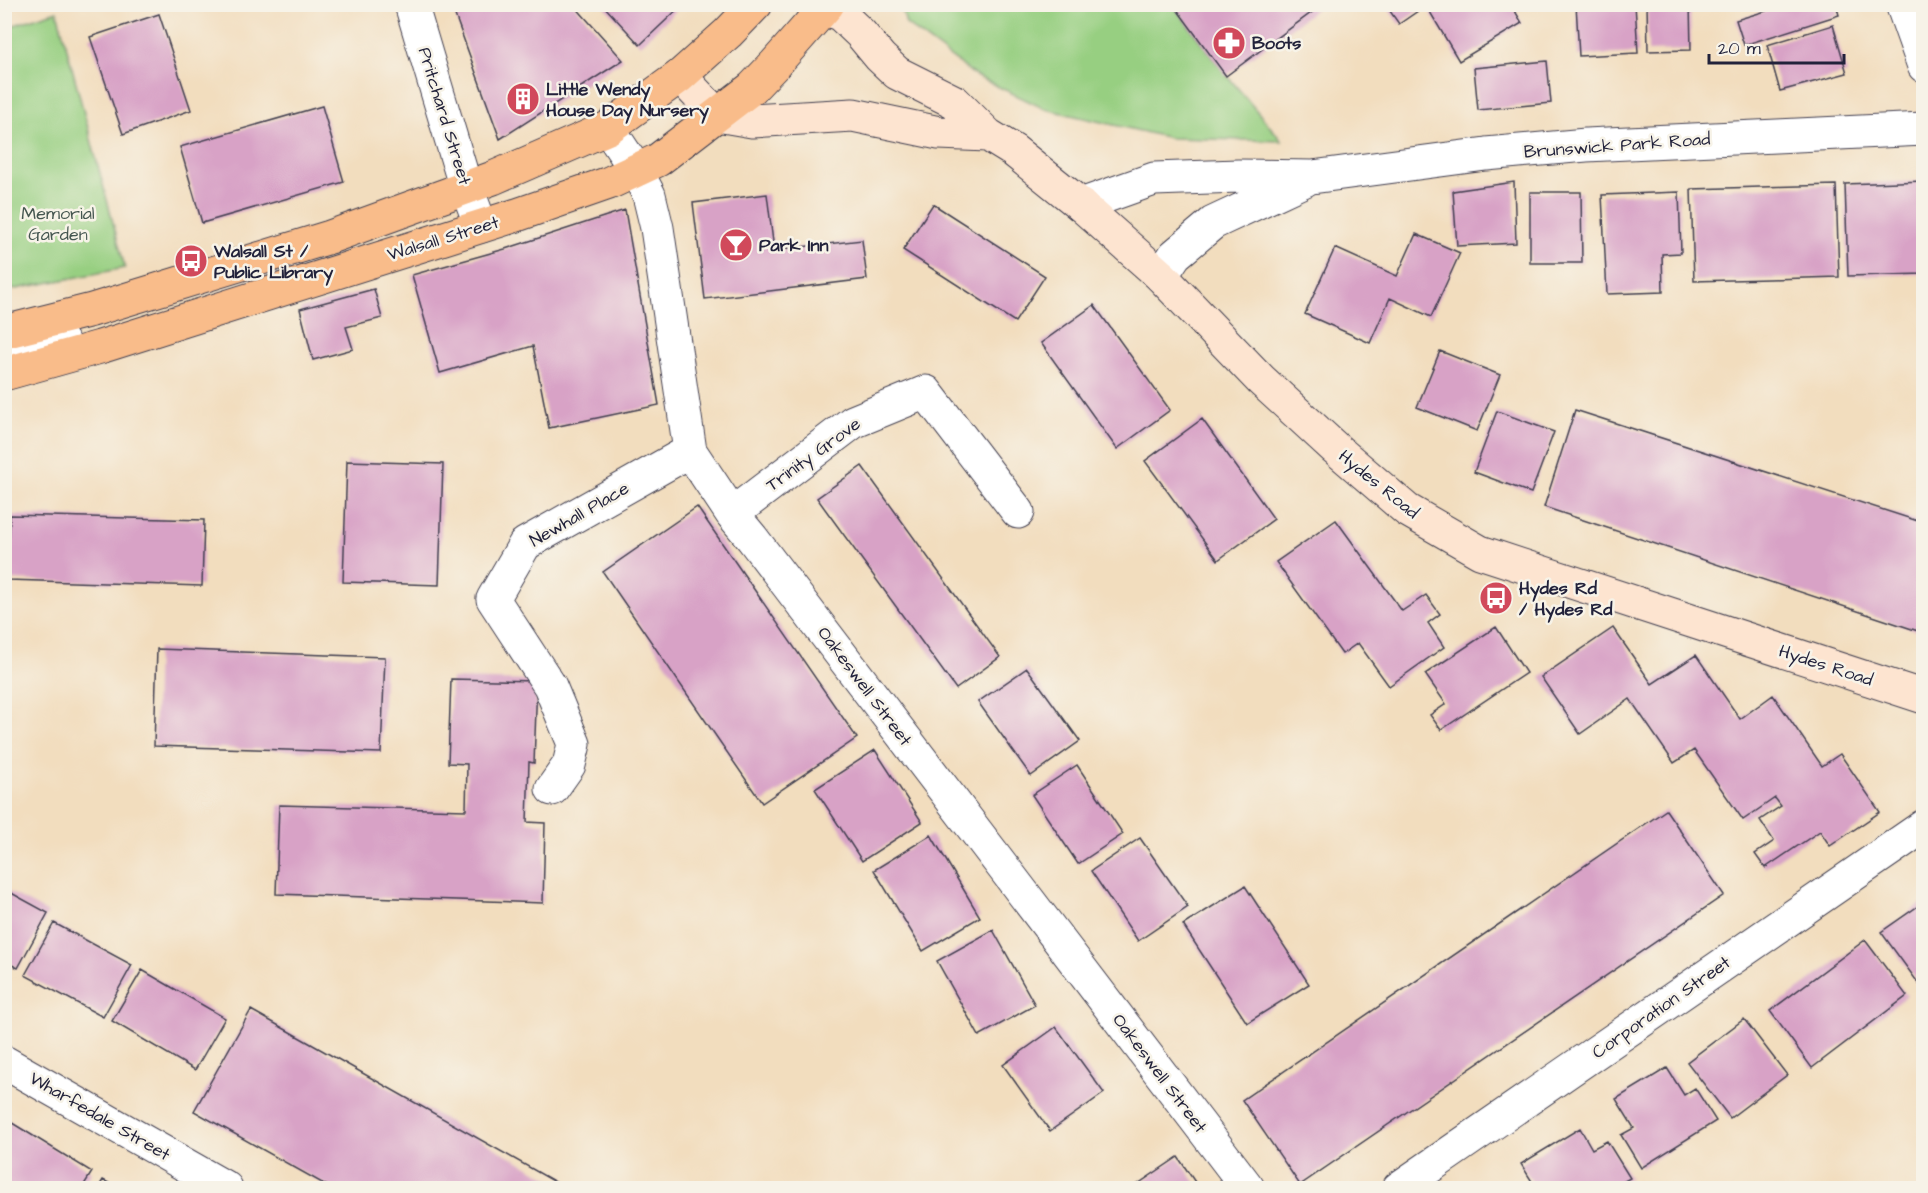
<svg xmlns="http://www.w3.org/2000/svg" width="1928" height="1193" font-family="'Architects Daughter',sans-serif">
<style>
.green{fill:#97cf81;stroke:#5c785e;stroke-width:1.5}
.building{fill:#d8a2c6}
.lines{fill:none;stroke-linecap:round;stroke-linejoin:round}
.street-casing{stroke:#413e4f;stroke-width:35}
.secondary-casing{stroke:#413e4f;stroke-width:35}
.highway-casing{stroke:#413e4f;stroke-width:35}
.street{stroke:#fff;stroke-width:33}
.secondary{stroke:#fde4d0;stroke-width:33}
.highway{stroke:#f9bc8a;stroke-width:33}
.labels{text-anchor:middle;stroke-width:5;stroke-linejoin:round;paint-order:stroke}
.poi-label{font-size:18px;font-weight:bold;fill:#22223b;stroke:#f7f3e8;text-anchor:start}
.street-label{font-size:18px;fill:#22223b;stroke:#f7f3e8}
.park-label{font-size:18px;fill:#455650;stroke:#f7f3e8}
</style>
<rect width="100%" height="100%" fill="#f7f3e8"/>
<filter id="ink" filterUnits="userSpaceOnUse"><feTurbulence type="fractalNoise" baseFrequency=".0167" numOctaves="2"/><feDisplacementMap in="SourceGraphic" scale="12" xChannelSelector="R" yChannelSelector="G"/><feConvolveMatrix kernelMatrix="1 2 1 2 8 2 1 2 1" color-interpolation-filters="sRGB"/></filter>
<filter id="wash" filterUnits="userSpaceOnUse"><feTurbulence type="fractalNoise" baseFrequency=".008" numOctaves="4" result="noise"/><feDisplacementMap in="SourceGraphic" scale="24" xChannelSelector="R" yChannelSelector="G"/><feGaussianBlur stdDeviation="1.35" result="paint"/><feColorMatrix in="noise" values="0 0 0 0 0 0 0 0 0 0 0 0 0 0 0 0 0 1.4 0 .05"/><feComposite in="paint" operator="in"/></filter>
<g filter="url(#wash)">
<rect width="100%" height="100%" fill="#f2ddbe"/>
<path class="green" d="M901,5H1173L1220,67L1282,141L1170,138L1045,109L976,76L906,24Z
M57,11L125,268L5,291V28Z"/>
<g id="blocks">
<path class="building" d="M451,4H573L623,60L500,139Z
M602,4H683L640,45Z
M1173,4H1323L1226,76Z
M1385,4H1428L1399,24Z
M1443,4H1511L1522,23L1459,61L1430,12Z
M1576,4H1635L1638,53L1579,56Z
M1647,4H1690L1691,50L1648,51Z
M1764,4H1836L1839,15L1744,45L1736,20L1766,11Z
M159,14L191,110L123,134L90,37Z
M1833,25L1847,73L1780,91L1767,45Z
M1547,61L1551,103L1478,110L1474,68Z
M322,106L344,182L202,223L180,147Z
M1924,181V274L1848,276L1845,184Z
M1514,182L1516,243L1457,246L1453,191Z
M1836,185L1839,277L1694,281L1691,189Z
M1530,192H1581L1582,263H1530Z
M1679,192L1681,253L1662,254L1663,292L1607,294L1602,195Z
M767,194L774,250L862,240L867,279L705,299L693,203Z
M933,204L1045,276L1015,322L903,250Z
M625,210L659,405L549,428L533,346L440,373L412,275L505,249Z
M1416,234L1460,253L1431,317L1390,298L1370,343L1305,314L1335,248L1397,276Z
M374,289L382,318L346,327L353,349L313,360L300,309Z
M1094,305L1170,410L1117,449L1041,343Z
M1440,351L1500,375L1477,431L1417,407Z
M1575,410L1924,523V617L1918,631L1544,507Z
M1497,411L1554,432L1531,493L1474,472Z
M1202,419L1274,519L1218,560L1145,461Z
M347,461L443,464L439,585L343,582Z
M862,466L1000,657L956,689L817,498Z
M697,507L857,738L762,803L603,572Z
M10,515L204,520L202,586L8,580Z
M1336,520L1402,611L1426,595L1440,614L1428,623L1444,647L1389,686L1358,643L1342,654L1276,562Z
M1496,627L1526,673L1441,730L1430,715L1446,704L1425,674Z
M1613,628L1652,684L1696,655L1740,719L1773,695L1822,766L1840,754L1880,812L1830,846L1820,831L1765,868L1755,854L1774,841L1760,820L1781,806L1775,798L1743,820L1694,750L1674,763L1630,699L1580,734L1541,677Z
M157,649L385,657L381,753L154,746Z
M1027,668L1080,741L1031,776L978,702Z
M451,679L537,681L534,763L529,762L527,822L545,823L543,903L276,894L279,805L466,810L467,764L448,763Z
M875,750L922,822L862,861L815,789Z
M1077,765L1123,834L1078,864L1032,795Z
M1666,810L1724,895L1300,1185L1242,1100Z
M931,835L980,917L923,951L874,870Z
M1140,838L1188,907L1138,941L1091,871Z
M1245,886L1309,984L1247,1023L1183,925Z
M4,889L48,913L18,968L4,961Z
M1924,902V991L1881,932Z
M54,923L132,965L103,1017L25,975Z
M993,930L1035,1005L979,1036L937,961Z
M1865,940L1907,996L1812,1068L1770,1011Z
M142,970L225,1018L195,1070L112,1021Z
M251,1010L566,1188H331L194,1111Z
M1744,1019L1787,1075L1730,1118L1687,1062Z
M1056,1027L1104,1093L1050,1131L1003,1065Z
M1667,1068L1684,1095L1695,1088L1716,1121L1641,1168L1621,1135L1634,1128L1616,1099Z
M4,1118L92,1172L82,1188H4Z
M1580,1128L1592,1149L1607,1141L1630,1178L1612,1188H1536L1521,1164Z
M1178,1157L1199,1188H1132Z
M103,1180L118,1188H98Z"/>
</g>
</g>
<g filter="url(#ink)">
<use href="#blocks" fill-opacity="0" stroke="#413e4f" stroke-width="1.5"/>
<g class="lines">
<defs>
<path id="street" d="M411,4L462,175L481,226
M1902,4L1924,66
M608,128L636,170L649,195L657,228L690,451L732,514L752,538L1248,1188
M1081,205L1154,179L1238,176L1312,177L1486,154L1586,145L1924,129
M1161,276L1175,255L1213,223L1305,180
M4,356L62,341
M732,514L853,422L926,392L1018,512
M552,789L569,765L574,744L550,686L493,599L525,544L690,451
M4,1062L226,1188
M1399,1188L1924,826"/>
<path id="secondary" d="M817,4L841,15L861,34L880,57L897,73L955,102L988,135L1014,151L1081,205L1161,276L1261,380L1335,448L1407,510L1480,552L1924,697
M680,76L717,115L752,121L853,115L939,133L988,135"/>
<path id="highway" d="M4,332L92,310L330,237L493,178L608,128L680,76L728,33L756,4
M4,374L100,347L517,215L609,183L658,160L752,88L775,64L828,4"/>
</defs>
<use href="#street" class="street-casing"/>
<use href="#secondary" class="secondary-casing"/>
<use href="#highway" class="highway-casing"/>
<use href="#street" class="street"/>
<use href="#secondary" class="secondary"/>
<use href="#highway" class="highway"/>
</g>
</g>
<defs>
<symbol id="pharmacy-disc" viewBox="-11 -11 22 22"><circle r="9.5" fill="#d1495b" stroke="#f7f3e8"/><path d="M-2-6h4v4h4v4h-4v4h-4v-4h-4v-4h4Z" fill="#fff"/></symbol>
<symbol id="building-disc" viewBox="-11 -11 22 22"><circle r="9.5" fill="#d1495b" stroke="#f7f3e8"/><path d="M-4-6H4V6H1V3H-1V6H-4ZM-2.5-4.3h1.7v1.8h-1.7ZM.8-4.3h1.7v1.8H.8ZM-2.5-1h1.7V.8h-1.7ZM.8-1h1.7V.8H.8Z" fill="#fff"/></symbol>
<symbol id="bar-disc" viewBox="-11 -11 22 22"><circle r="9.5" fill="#d1495b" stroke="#f7f3e8"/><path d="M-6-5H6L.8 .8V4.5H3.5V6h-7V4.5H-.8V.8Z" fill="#fff"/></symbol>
<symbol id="bus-disc" viewBox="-11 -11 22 22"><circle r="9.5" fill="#d1495b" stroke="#f7f3e8"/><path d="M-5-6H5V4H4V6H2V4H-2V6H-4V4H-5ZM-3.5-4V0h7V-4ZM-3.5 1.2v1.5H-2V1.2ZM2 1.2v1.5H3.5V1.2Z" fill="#fff"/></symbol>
</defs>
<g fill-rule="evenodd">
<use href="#pharmacy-disc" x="1210" y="24" width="38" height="38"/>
<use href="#building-disc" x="504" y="80" width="38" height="38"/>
<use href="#bar-disc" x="717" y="226" width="38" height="38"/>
<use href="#bus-disc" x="172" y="242" width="38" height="38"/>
<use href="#bus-disc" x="1477" y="579" width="38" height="38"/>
</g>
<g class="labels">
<g class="poi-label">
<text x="1252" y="49">Boots</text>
<text x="546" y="95">Little Wendy<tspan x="546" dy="21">House Day Nursery</tspan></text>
<text x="759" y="251">Park Inn</text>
<text x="214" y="257">Walsall St /<tspan x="214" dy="21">Public Library</tspan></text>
<text x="1519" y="594">Hydes Rd<tspan x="1519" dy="21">/ Hydes Rd</tspan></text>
</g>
<g class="street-label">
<text transform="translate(445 116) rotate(73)" y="6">Pritchard Street</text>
<text transform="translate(1617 145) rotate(-4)" y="6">Brunswick Park Road</text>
<text transform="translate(443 238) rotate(-17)" y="6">Walsall Street</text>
<text transform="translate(813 454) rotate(-36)" y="6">Trinity Grove</text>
<text transform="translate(1379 484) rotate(39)" y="6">Hydes Road</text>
<text transform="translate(579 514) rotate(-30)" y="6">Newhall Place</text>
<text transform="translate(1826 665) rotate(18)" y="6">Hydes Road</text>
<text transform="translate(865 686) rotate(53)" y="6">Oakeswell Street</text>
<text transform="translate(1661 1007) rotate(-35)" y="6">Corporation Street</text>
<text transform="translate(1160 1073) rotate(53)" y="6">Oakeswell Street</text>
<text transform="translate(100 1116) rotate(30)" y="6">Wharfedale Street</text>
</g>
<g class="park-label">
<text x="58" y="219">Memorial<tspan x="58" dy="21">Garden</tspan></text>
</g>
</g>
<rect width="1928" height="1193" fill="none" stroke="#f7f3e8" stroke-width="24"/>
<path d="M1709 54v9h135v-9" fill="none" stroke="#22223b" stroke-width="3"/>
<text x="1718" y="54" font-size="18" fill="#22223b" stroke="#f7f3e8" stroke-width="4.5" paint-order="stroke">20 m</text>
</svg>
